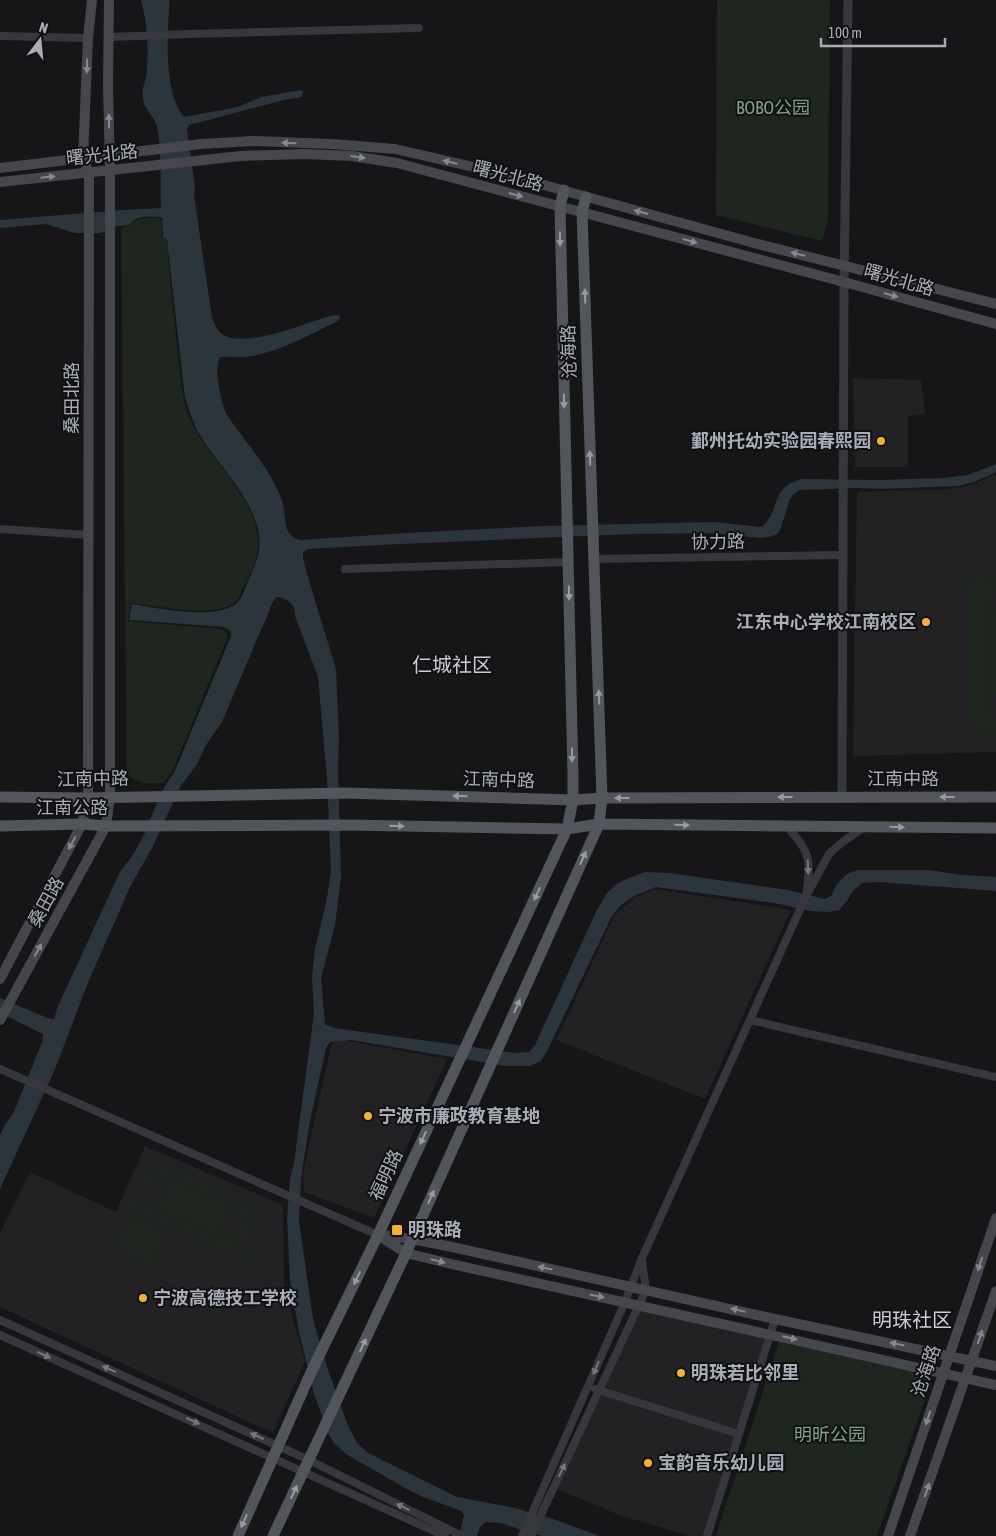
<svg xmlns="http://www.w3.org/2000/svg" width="996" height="1536" font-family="'Asap Condensed','Noto Sans SC',sans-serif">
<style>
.built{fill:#222225}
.green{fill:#1e261f;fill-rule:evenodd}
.water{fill:#2c353c}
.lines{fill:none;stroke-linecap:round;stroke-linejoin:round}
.minor{stroke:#37383d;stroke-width:8}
.tertiary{stroke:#37383d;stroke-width:9}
.secondary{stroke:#45474d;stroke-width:10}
.primary{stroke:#53555c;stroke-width:11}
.oneway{fill:#858993}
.oneway2{fill:#979ba6}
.oneway3{fill:#757881}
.poi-dot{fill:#f2b134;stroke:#111113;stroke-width:2}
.labels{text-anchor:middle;stroke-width:4;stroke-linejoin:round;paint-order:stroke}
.park-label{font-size:18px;fill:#7fa381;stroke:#111113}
.street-label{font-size:18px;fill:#a8adb8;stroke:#111113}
.poi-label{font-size:18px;font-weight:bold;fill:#a8adb8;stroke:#111113;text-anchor:start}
.quarter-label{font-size:20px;fill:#c9ccd4;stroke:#111113}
</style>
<rect width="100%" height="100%" fill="#161618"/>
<path class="built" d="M853,378L921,380L925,414L908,416V467H855Z
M996,475V752L853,756L857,492L952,489L973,485L990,476Z
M656,889L791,910L705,1099L556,1040L614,916L635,897Z
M337,1039L447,1059L374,1218L304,1192L303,1173L331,1046Z
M145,1146L283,1205L284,1288L305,1361L273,1433L0,1307V1233L30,1172L116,1212Z
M641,1310L768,1336L738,1430L603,1389Z
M601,1392L737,1436L703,1536H690L619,1515L557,1489Z"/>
<path class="green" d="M717,0H830L828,220L822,241L716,215Z
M158,218L161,219L162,236L167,242C170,280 174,318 178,355C180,373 181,391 186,408C200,455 261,497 258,547C257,564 246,582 239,597C227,622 154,605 131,603L128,621L222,629L227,632L228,636L172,772L163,783C148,783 138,785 127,774L121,231L122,227L131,226C135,216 149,218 158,218Z
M996,576V589L992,595L987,607V698L990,712L996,720V733L987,725V741L978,742L977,722H968V579H976L977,577H988V583Z
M990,610H996V696H989Z
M164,1167L170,1168L239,1198C246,1202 249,1206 251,1214C257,1230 248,1239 234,1246L258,1257L255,1264L125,1206L129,1198L141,1203C137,1181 144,1172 164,1167ZM163,1175L168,1176L236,1206C242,1212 245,1218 241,1227C238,1233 232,1237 226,1237C216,1239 169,1216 157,1211C143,1200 145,1180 163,1175Z
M172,1179L231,1205L218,1236L158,1210Z
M128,1215L167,1232L152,1266L113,1248Z
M779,1342L933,1376L877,1536H716Z"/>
<path class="water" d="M141,0H169C170,9 168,18 168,27C167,52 167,97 184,117L238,107L261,97L301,90L303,92L302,97L284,100L189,125L187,129L195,187L194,195L212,318C215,324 217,330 222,334C241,348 293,328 314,321C322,319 332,313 340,316V318L336,322C309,335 281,351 252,356C241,358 231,356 220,357C213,369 221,403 227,415C244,440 273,472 282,501C287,516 281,535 300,540L406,533L542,526L714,522L762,527C781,509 770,487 802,479L878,480L943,478L968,475L996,464V472L974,482L958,486L880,489L857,488L800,490L794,494L790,499L780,530L776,535L769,537L760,538L712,533L633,534L400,544L308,549L303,552V559L310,584L336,669L339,737L338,770L341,877L335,925L321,978L325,1024L334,1028L516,1053L529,1052L535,1045L596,912L607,893L617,884L626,879L645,872L669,873L788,890L825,899L831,896L837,884L847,874L858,870H929L962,875L996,877V891L879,882L862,883L853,891L847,901L839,910L829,912L811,911L774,903L656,887L634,896L620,906L612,916L547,1051L541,1061L530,1066H506L351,1040L330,1042L326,1048L310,1121L304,1158L301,1179L299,1221L313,1319L327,1367L348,1426L357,1443L368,1453L457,1497L515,1508L553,1519L600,1536H542L500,1523L485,1522L480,1527L477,1536H459L464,1516L462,1511L423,1497L405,1488L346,1454L334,1443L329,1435L314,1394L299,1332L290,1280L287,1218L290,1179L294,1163L314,1013L312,976L315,949L327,898L331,871L327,778L318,677L295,616C297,605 286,597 276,597C269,606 269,616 263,625L222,722L206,745L196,766L181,785L152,848L131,885L89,980L55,1069L0,1189V1135L6,1123L14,1112L43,1040V1034L0,1013V998L50,1019H54L58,1006L119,874C124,865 132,858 137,848C151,825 156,795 174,773L231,636V631L224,627L129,620L132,604C158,608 216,621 237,603C243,598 246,585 249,579C253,570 258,559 259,550C265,511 222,470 203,440C194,427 190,412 185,398L167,240L163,237L162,218L159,217C149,217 135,215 130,225L118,226L100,233H75L46,224L0,228V220L123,210L161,208C160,183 162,150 157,127C155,117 144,109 143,99C141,86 147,81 147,69C149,46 147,22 141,0Z"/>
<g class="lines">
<path class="minor" d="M0,36L88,38
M110,37L190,34L419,28
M0,529L88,535
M594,559L843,555
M345,569L568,562
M786,826C811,851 811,861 806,896L829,854L840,844L864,827
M750,1020L996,1077
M0,1069L378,1235
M0,1320L309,1460L462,1536
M0,1335L445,1536
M595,1389L739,1434
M522,1536L625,1302L642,1258L806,896
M531,1536L646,1290L642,1260
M707,1536L775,1319"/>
<path class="tertiary" d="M842,797L844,282L848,0"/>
<path class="secondary" d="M0,168L201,144L252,141L332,144L395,149L504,174L754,243L996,304
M0,182L241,156L305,154L352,156L397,163L844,282L996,324
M0,979L82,824L88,798L89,173L83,158L88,38L92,0
M0,1020L106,826L110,797V170L108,85L109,0
M378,1235L406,1253L447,1263L996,1385
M382,1235L412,1239L452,1247L775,1319L996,1366
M888,1536L996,1218
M910,1536L996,1291"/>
<path class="primary" d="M0,797L88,798L346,793L573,800L602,798L996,797
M0,826L82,824L106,826L348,825L567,829L599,824L996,828
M238,1536L313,1368L378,1235L567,829L573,800V776L560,206L564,190
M273,1536L406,1253L599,824L602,798L582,212L586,197"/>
</g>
<defs><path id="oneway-solid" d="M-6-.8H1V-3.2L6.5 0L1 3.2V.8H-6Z" transform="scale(1.25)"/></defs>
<g class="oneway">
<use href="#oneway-solid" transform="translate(87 66) rotate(92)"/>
<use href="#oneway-solid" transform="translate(109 121) rotate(-91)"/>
<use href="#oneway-solid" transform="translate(289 143) rotate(-178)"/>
<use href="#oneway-solid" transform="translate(358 157) rotate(8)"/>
<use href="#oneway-solid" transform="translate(450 162) rotate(-167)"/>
<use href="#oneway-solid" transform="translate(48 177) rotate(-6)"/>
<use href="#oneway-solid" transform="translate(516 195) rotate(15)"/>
<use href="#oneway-solid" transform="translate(641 212) rotate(-165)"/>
<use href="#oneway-solid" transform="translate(690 241) rotate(15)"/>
<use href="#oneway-solid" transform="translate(798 254) rotate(-166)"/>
<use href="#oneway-solid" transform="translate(891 295) rotate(16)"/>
<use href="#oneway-solid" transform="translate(72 843) rotate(118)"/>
<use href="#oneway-solid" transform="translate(38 950) rotate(-61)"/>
<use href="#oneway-solid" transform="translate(438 1261) rotate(14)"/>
<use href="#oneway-solid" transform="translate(980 1264) rotate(109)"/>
<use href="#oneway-solid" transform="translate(545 1268) rotate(-168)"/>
<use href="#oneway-solid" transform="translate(597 1296) rotate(12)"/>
<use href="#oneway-solid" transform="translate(738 1310) rotate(-167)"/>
<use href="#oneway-solid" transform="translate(980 1337) rotate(-71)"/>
<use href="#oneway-solid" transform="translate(790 1338) rotate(13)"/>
<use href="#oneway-solid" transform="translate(897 1344) rotate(-168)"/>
<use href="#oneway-solid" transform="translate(928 1418) rotate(109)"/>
<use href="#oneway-solid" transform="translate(927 1490) rotate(-71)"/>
</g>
<g class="oneway2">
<use href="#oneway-solid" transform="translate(560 239) rotate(89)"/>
<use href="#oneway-solid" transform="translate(585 296) rotate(-92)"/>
<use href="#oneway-solid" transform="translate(564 401) rotate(89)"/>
<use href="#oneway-solid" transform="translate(590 458) rotate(-92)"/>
<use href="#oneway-solid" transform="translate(569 593) rotate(89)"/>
<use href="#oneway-solid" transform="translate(599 697) rotate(-92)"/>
<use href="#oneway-solid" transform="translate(572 755) rotate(89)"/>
<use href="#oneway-solid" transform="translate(460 796) rotate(-178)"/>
<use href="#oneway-solid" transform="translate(785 797) rotate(180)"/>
<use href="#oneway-solid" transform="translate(947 797) rotate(180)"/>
<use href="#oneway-solid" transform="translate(622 798) rotate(180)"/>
<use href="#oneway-solid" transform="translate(682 825) rotate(1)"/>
<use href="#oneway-solid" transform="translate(397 826) rotate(1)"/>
<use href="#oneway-solid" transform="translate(897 827) rotate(1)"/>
<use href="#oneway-solid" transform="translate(583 858) rotate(-66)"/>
<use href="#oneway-solid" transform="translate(537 894) rotate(115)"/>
<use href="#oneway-solid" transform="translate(517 1006) rotate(-66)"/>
<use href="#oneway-solid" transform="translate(423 1138) rotate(115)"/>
<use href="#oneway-solid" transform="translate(431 1197) rotate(-66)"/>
<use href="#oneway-solid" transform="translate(357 1278) rotate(116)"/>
<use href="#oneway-solid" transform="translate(363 1345) rotate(-65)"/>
<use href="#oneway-solid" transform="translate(294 1492) rotate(-65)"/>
<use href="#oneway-solid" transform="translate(244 1521) rotate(114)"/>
</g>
<g class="oneway3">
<use href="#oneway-solid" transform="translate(808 867) rotate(88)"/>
<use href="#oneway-solid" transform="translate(44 1355) rotate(24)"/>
<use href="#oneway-solid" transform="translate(596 1368) rotate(113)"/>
<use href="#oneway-solid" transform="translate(109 1369) rotate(-156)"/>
<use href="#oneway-solid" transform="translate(193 1421) rotate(24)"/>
<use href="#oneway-solid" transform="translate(257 1436) rotate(-156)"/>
<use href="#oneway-solid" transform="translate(562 1470) rotate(-65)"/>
<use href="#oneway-solid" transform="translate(403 1507) rotate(-154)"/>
</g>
<g class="poi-dot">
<circle cx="881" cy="441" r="5"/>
<circle cx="926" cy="622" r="5"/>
<circle cx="368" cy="1116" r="5"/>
<rect x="391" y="1224" width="12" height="12" rx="2.5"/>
<circle cx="143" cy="1298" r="5"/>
<circle cx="681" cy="1373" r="5"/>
<circle cx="648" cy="1463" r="5"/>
</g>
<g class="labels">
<g class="park-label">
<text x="773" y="114">BOBO公园</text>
<text x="830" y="1441">明昕公园</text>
</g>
<g class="street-label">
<text transform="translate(102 155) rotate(-6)" y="6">曙光北路</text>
<text transform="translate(508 176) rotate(15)" y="6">曙光北路</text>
<text transform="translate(899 280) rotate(16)" y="6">曙光北路</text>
<text transform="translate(569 352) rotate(-92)" y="6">沧海路</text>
<text transform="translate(72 398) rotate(-90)" y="6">桑田北路</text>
<text transform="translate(718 542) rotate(-1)" y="6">协力路</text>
<text transform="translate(93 779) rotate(-1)" y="6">江南中路</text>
<text x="903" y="785">江南中路</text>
<text transform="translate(499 780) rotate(2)" y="6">江南中路</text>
<text x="72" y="814">江南公路</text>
<text transform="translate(46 902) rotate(-61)" y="6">桑田路</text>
<text transform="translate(386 1175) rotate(-65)" y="6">福明路</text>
<text transform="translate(926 1371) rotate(-71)" y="6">沧海路</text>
</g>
<g class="poi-label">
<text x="871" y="447" text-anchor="end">鄞州托幼实验园春熙园</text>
<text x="916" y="628" text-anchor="end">江东中心学校江南校区</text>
<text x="378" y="1122">宁波市廉政教育基地</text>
<text x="408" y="1236">明珠路</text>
<text x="153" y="1304">宁波高德技工学校</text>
<text x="691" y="1379">明珠若比邻里</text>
<text x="658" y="1469">宝韵音乐幼儿园</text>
</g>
<g class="quarter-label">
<text x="452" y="672">仁城社区</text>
<text x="912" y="1327">明珠社区</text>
</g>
</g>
<g transform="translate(40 40) rotate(16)" stroke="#111113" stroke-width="4" paint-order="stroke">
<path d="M0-4L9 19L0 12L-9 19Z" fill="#a8adb8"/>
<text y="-8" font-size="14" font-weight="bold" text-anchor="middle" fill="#a8adb8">N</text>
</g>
<path d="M821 38v8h124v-8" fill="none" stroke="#a8adb8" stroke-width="2.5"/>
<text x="828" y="38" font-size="15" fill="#a8adb8" stroke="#111113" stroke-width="4" paint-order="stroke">100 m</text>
</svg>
